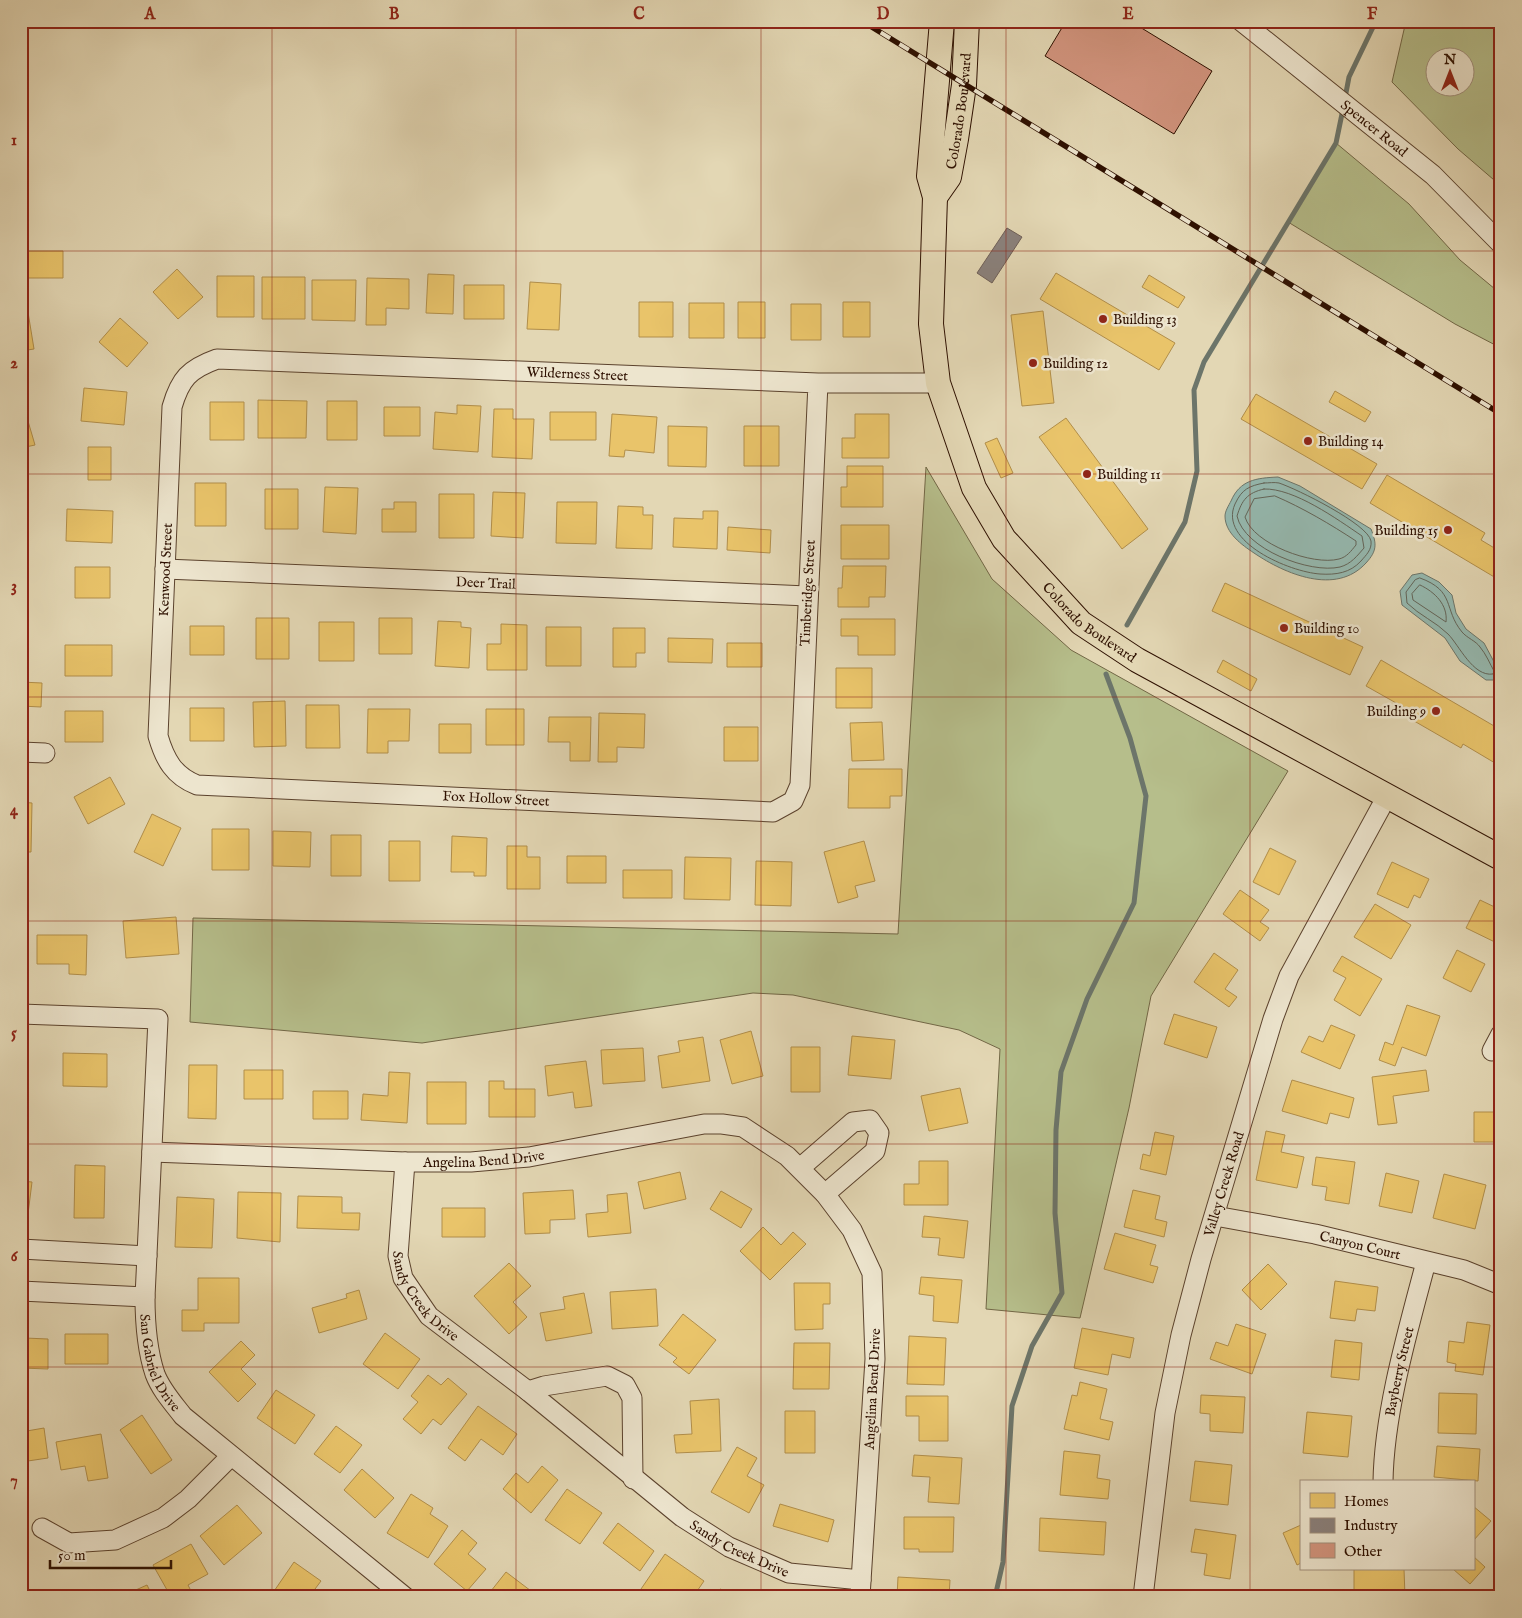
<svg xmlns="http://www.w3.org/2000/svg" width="1522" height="1618" font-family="'IM FELL English',serif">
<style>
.green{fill:#b6be8b;stroke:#726746;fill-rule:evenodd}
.water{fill:#95b9b0;stroke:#6c756a}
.homes{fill:#e9c46a;stroke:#b18e4a}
.industry{fill:#8a817c;stroke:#6e5f57}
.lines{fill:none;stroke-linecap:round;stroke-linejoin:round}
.shore{stroke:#626458;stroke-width:1}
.stream{stroke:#6c756a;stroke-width:5}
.building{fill:#d3957f;stroke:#2e1000}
.minor-casing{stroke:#5b422d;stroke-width:21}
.major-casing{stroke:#2e1000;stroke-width:26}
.minor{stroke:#ede5ce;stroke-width:19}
.major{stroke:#e3d7b4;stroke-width:24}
.rail-casing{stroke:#2e1000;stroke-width:5.5}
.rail{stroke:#ede5ce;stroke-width:4;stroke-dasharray:11;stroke-linecap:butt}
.grid{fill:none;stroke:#8f2418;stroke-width:1;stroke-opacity:0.55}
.poi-dot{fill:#8f2418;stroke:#ede5ce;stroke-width:2}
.labels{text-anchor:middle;stroke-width:5;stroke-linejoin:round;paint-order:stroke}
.street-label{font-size:14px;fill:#2e1000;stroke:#ede5ce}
.poi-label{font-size:14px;fill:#2e1000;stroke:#ede5ce;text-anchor:start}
.neatline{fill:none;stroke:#8f2418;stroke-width:2}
.grid-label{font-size:16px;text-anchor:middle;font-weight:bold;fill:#8f2418}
</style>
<rect width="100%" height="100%" fill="#e3d7b4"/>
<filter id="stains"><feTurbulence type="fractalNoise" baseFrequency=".004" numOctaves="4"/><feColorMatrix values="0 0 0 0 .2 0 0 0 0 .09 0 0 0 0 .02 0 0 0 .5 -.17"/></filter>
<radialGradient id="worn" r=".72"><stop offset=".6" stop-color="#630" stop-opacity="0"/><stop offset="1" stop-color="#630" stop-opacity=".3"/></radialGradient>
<path class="green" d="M1406,21H1501V186L1458,149L1392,82ZM1434,58H1464V88H1434Z
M1336,143L1409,204L1460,260L1501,294V348L1455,324L1288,222Z
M926,467L992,579L1071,650L1288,771L1151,996L1129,1108L1080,1318L986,1309L1000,1049L959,1030L793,995L753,993L422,1043L190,1022L193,918L898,934Z"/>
<path class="water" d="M1278,477L1300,486L1371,529C1377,544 1377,551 1366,563C1336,596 1285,574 1254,553C1242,545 1225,533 1225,516C1225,511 1229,505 1231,501C1240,480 1256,478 1278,477Z
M1422,573L1439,582L1452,595L1456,613L1466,629L1484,643L1501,675V680H1486L1460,661L1445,638L1402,605L1400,591L1412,575Z"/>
<path class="homes" d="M23,251H63V278H23Z
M177,269L203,297L178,319L153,292Z
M1056,273L1175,343L1159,370L1040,299Z
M428,274L454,275L453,314L426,313Z
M1149,275L1185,297L1178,308L1142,287Z
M217,276H254V317H217Z
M262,277H305V319H262Z
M367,278L409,279V309L386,308V325H366Z
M312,280H356L355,321L312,320Z
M530,282L561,284L559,330L527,329Z
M464,285H504V319H464Z
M639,302H673V337H639Z
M738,302H765V338H738Z
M843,302H870V337H843Z
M689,303H724V338H689Z
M791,304H821V340H791Z
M27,306L34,349L21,351V307Z
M1043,311L1054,403L1022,406L1011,315Z
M120,318L148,343L127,367L99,342Z
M84,388L127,392L124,425L81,421Z
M1335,391L1371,412L1365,422L1329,402Z
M1256,394L1377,464L1362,489L1241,419Z
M258,400L307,401L306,438H258Z
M327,401H357V440H327Z
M210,402H244V440H210Z
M21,404H23L35,445L21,448Z
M457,405L481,406L478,452L433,449L435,412L457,414Z
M384,407H420V436H384Z
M494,409H513V419H534L532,459L492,457Z
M550,412H596V440H550Z
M612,414L657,417L654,453L625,450L624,457L609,456Z
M855,414H889V458H842V438H855Z
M1066,418L1148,529L1122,549L1039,437Z
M668,426L707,427L706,467L668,466Z
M744,426H779V466H744Z
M997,438L1013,473L1001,478L985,443Z
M88,447H111V480H88Z
M847,466H883V507H841V487H847Z
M1387,475L1485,533L1481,540L1501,552V581L1370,503Z
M195,483H226V526H195Z
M325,487L358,488L356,534L323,532Z
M265,489H298V529H265Z
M493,492L525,493L523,538L491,536Z
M439,494H474V538H439Z
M394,502H416V532H382V509H394Z
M557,502H597L596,544L556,543Z
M618,506L643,507V515H653L652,549L616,548Z
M67,509L113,511L112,543L66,541Z
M703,511H718L717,549L673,547L674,518L703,519Z
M841,525H889V559H841Z
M728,527L771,530L770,553L727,550Z
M843,566H886L885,597H869V607H838V588H842Z
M75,567H110V598H75Z
M1225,583L1363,647L1350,675L1212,611Z
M256,618H289V659H256Z
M379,618H412V654H379Z
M841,619H895V655H858V636H841Z
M438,621L461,622V627L471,628L469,668L435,666Z
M319,622H354V661H319Z
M501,624L527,625V670H487V644H501Z
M190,626H224V655H190Z
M546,627H581V666H546Z
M613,628H645V653H636V667H613Z
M668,638L713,639L712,663L668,662Z
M727,643H762V667H727Z
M65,645H112V676H65Z
M1223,660L1257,679L1251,691L1217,672Z
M1381,660L1501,730L1500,766L1463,744L1461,748L1402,714L1405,708L1366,686Z
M836,668H872V708H836Z
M21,682L42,683L41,707L21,706Z
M285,701L286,746L254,747L253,702Z
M306,705H339L340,748H306Z
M190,708H224V741H190Z
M368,709H410L409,741H388V753H367Z
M486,709H524V745H486Z
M65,711H103V742H65Z
M599,713L645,714L644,748L617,747V762H598Z
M549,717H591L590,761H570V742H548Z
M882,722L884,760L852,761L850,723Z
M439,724H471V753H439Z
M724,727H758V761H724Z
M849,769H902V796H890V808H848Z
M110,777L125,804L88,824L74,797Z
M21,802L32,803L31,852H21Z
M152,814L181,828L163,866L134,852Z
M212,829H249V870H212Z
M273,831L311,832L310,867L273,866Z
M331,835H361V876H331Z
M452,836L487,838L486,876H474V872H451Z
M389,841H420V881H389Z
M864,841L875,881L855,886L858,897L838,903L824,852Z
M507,846H527V857H540V889H507Z
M1270,848L1296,861L1279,895L1253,882Z
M567,856H606V883H567Z
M685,857L731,858L730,900L684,899Z
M756,861L792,862L791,906L755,905Z
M1392,862L1429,879L1420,898L1414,895L1408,908L1377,894Z
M623,870H672V898H623Z
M1240,890L1269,910L1260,922L1269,928L1260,941L1223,914Z
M1480,900L1501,910V945L1466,928Z
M1375,904L1411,925L1391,959L1354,937Z
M176,917L179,954L126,958L123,921Z
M37,935H87L86,975L69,974V964H37Z
M1457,950L1485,964L1471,992L1443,978Z
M1214,953L1238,970L1225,989L1237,997L1229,1007L1194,982Z
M1342,956L1382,979L1360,1016L1334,1000L1346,978L1333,971Z
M1407,1005L1440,1016L1426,1056L1402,1047L1395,1066L1379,1060L1385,1042L1393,1045Z
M1174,1014L1217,1027L1207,1058L1164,1044Z
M1331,1025L1355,1035L1340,1069L1301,1052L1309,1036L1323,1042Z
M751,1031L763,1076L732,1084L720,1040Z
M852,1036L895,1040L891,1079L848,1075Z
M703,1037L710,1081L662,1088L658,1056L680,1052L678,1041Z
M791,1047H820V1092H791Z
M643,1048L645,1081L603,1084L601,1050Z
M63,1053L107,1054V1087L63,1086Z
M586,1061L592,1106L575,1108L573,1092L548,1096L545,1066Z
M189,1065H217L216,1119L188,1118Z
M244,1070H283V1099H244Z
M1426,1070L1429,1091L1393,1096L1397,1123L1378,1125L1372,1077Z
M389,1072L410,1073L407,1123L361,1120L363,1094L388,1096Z
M1292,1080L1354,1098L1349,1118L1330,1113L1327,1124L1282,1111Z
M489,1081H504V1089H535V1117H489Z
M427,1082H466V1124H427Z
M960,1088L968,1123L929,1131L921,1096Z
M313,1091H348V1119H313Z
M1474,1112H1501V1142H1474Z
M1266,1131L1285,1135L1281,1152L1304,1157L1297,1188L1256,1180Z
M1155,1132L1174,1136L1166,1175L1140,1169L1143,1154L1150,1156Z
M1316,1157L1355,1162L1349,1204L1325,1200L1327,1187L1312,1185Z
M919,1161H948V1205H904V1184H919Z
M75,1165L105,1166L104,1218H74Z
M680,1172L686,1199L644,1209L638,1182Z
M1386,1173L1419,1181L1412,1213L1379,1206Z
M1444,1174L1486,1185L1475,1229L1433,1218Z
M21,1181L32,1182L28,1214L21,1213Z
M573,1190L575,1219L550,1220V1233L525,1234L523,1193Z
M1133,1190L1160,1196L1155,1219L1167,1222L1164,1237L1124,1227Z
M721,1191L752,1209L741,1228L710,1209Z
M238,1192L281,1193L280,1242L237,1238Z
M627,1193L631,1233L588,1237L586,1214L608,1212L607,1195Z
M298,1196L342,1197V1213H360L359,1230L297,1228Z
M177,1197L214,1199L212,1248L175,1247Z
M442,1208H485V1237H442Z
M924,1216L968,1221L964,1258L938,1255L940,1238L922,1237Z
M1501,1223V1235L1496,1233Z
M763,1227L781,1245L793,1232L806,1244L770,1280L740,1251Z
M1115,1233L1156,1245L1150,1265L1158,1267L1153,1283L1104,1269Z
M509,1263L531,1286L513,1302L527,1317L509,1334L474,1296Z
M1268,1264L1287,1284L1261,1310L1242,1290Z
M921,1277L962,1280L958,1323L933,1321L934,1296L919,1294Z
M198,1278H239V1323H204V1331H182V1310H198Z
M1335,1281L1378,1287L1375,1311L1357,1309L1355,1321L1330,1318Z
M794,1283H830V1304H823V1329L795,1330Z
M656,1289L658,1326L612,1329L610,1292Z
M359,1290L367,1319L319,1333L312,1308L347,1298L346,1294Z
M584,1293L592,1333L546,1341L540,1313L565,1309L563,1297Z
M683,1314L716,1340L689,1374L673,1362L677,1358L659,1345Z
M1467,1322L1490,1325L1483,1375L1455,1371L1456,1364L1447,1362L1449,1341L1464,1343Z
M21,1324H25V1338L48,1339V1369L21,1368Z
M1236,1324L1266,1334L1252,1374L1210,1359L1216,1342L1228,1346Z
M1082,1328L1134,1338L1130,1358L1112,1354L1108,1375L1074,1368Z
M385,1333L420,1359L398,1389L363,1364Z
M65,1334H108V1364H65Z
M909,1336L946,1338L944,1385L907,1384Z
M1335,1340L1362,1343L1359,1380L1331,1377Z
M241,1341L255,1355L241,1369L256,1384L238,1402L209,1372Z
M794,1343H830L829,1389H793Z
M428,1375L441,1385L448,1378L467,1394L441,1425L433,1419L421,1434L403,1419L418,1402L411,1396Z
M1080,1382L1107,1389L1100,1419L1113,1422L1109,1440L1064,1429L1072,1395L1077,1396Z
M276,1390L315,1415L295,1444L257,1418Z
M1439,1393L1477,1394L1476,1434L1438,1433Z
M1201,1395L1245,1397L1243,1433L1210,1431V1414L1200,1413Z
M906,1396H948V1441H919V1416H906Z
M719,1399L721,1451L676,1453L674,1435L692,1434L690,1401Z
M478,1406L517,1434L503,1455L481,1439L465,1461L448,1448Z
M785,1411H815V1453H785Z
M1307,1412L1352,1416L1348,1457L1303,1453Z
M142,1415L172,1460L151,1474L120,1430Z
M336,1426L362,1445L340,1473L314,1454Z
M44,1428L48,1458L21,1462V1432Z
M101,1434L108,1478L88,1481L85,1466L61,1470L56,1442Z
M1437,1446L1480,1449L1478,1481L1434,1477Z
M737,1447L757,1458L747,1476L764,1485L749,1513L711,1492Z
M1064,1451L1100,1455L1097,1478L1110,1480L1108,1499L1060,1495Z
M914,1455L962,1458L959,1504L928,1502L930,1477L912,1476Z
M1195,1461L1232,1465L1228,1505L1190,1501Z
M542,1466L558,1480L531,1513L503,1489L516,1473L528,1483Z
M362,1469L394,1498L375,1518L344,1490Z
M567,1489L602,1513L580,1544L545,1520Z
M411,1494L433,1508L430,1514L448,1526L428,1558L387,1533Z
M780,1504L834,1520L828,1542L773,1526Z
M237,1505L262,1533L224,1565L200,1536Z
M1473,1506L1491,1521L1473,1541Z
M904,1517H954L953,1552H919V1549H904Z
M1040,1518L1106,1522L1104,1555L1039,1551Z
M618,1523L654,1551L640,1571L603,1543Z
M1301,1525V1563L1297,1565L1283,1533Z
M1195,1529L1236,1535L1230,1579L1204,1575L1207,1554L1191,1552Z
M462,1530L477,1543L468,1554L486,1569L467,1591L434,1564Z
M191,1544L208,1574L188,1585L194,1597H171L153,1565Z
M665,1554L704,1581L693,1597H652L641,1589Z
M1473,1556L1485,1567L1470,1584L1453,1569H1473Z
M294,1562L321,1581L309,1597H270Z
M1354,1569H1404L1405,1597H1354Z
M506,1572L539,1597L487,1596Z
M898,1577L950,1580L949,1597H897Z
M147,1585L153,1597H120Z
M720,1589L739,1595V1597H718Z
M1501,1589V1597H1483Z
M84,1592L86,1597H70Z"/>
<path class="industry" d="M1007,228L1022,237L992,283L977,273Z"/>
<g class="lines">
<path class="shore" d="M1264,483C1269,483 1274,482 1279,483C1297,489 1368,524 1371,541C1372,550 1366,555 1361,561C1350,573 1336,575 1320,574C1290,572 1218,542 1235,504C1242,489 1249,486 1264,483Z
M1264,489C1294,488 1337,519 1362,536L1364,548C1357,556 1351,564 1340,567C1310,574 1244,549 1237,516C1242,500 1247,493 1264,489Z
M1275,496C1303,508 1330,524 1356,541V545C1351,551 1347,557 1339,559C1313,566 1253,544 1245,517L1254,499Z
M1420,578C1456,591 1443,609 1462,632C1467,638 1476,641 1480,647C1486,654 1490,664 1494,671L1493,674C1473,677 1459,645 1448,634C1436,622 1419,615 1407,603L1406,592L1415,580Z
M1420,585C1435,592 1448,605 1446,622L1413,600L1412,594Z"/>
<path class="stream" d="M1345,98L1349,77L1376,21
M1127,625L1185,522L1197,471L1194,390L1204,362L1336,143L1343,109
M995,1597L1003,1562L1012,1406L1032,1346L1062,1293L1055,1213L1056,1130L1061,1072L1087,999L1134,903L1146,796L1130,738L1106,674"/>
</g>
<path class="building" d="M1066,21H1130L1212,71L1174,134L1045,56Z"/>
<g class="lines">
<defs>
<g id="minor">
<path id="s1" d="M1241,21L1433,175L1501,244"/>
<path id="s2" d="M818,383L800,785L793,801L773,812L197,785C174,776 165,760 158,736L172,407C180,379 189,369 217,359L818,383H938"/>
<path id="s3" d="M165,569L807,596"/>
<path d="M21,752L45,753"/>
<path id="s4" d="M21,1014L158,1019L145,1297C145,1322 147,1350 155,1374C161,1390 173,1403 183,1416L405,1597"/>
<path d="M1492,1051L1501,1034"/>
<path id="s5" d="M152,1152L405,1162H471L529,1157L704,1124H722L743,1127L787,1156L825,1194L852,1230L872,1273L875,1359L860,1597"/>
<path id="s6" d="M405,1162L398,1256L403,1278L429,1316L528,1391L682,1517L729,1547L789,1573L861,1580"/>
<path d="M800,1168L853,1122L870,1120L879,1133L875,1151L825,1194"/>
<path id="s7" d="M1215,1216L1315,1234L1464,1270L1501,1285"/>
<path d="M21,1249L147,1256"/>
<path d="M21,1291L145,1297"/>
<path d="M528,1391L544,1386L607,1376L625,1385L632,1398L633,1479"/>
<path id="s8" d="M1383,1482C1384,1412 1408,1330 1426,1262"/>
<path d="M42,1528L69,1543L115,1540L163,1518L188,1499L231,1456"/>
<path id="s9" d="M1143,1597L1165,1413L1181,1335L1201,1259L1273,1019L1289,976L1387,796"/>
</g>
<g id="major">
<path id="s10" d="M942,21L929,176L935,197L931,324L938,383L974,488L1004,539L1081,623L1137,660L1501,858"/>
<path id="s11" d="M935,197L949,177L956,139L964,85L967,21"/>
</g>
</defs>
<use href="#minor" class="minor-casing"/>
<use href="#major" class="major-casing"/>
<use href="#minor" class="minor"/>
<use href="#major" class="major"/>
<defs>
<path id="rail" d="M862,21L1501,414"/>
</defs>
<use href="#rail" class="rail-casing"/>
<use href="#rail" class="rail"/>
</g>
<path class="grid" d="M272,21V1597M516,21V1597M761,21V1597M1006,21V1597M1250,21V1597M21,251H1501M21,474H1501M21,697H1501M21,921H1501M21,1144H1501M21,1367H1501"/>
<g class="poi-dot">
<circle cx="1103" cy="319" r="5"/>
<circle cx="1033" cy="363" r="5"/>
<circle cx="1308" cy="441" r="5"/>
<circle cx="1087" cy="474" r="5"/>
<circle cx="1448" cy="530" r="5"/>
<circle cx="1284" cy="628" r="5"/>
<circle cx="1436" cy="711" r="5"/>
</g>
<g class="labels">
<g class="street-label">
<text dy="5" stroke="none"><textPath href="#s11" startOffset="91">Colorado Boulevard</textPath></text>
<text dy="5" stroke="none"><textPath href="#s1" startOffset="171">Spencer Road</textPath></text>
<text dy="5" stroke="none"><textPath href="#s2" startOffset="1844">Wilderness Street</textPath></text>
<text dy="5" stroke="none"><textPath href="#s2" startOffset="1251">Kenwood Street</textPath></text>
<text dy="5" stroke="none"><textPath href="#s3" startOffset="321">Deer Trail</textPath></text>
<text transform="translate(807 593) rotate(-87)" y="5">Timberidge Street</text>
<text dy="5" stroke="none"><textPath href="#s10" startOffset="654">Colorado Boulevard</textPath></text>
<text transform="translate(496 798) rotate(3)" y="5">Fox Hollow Street</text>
<text dy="5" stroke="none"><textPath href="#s5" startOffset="332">Angelina Bend Drive</textPath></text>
<text dy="5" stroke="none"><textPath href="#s9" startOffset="422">Valley Creek Road</textPath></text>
<text dy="5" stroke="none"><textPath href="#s7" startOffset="148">Canyon Court</textPath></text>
<text dy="5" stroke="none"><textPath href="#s6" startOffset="144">Sandy Creek Drive</textPath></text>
<text dy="5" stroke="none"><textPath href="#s4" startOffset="484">San Gabriel Drive</textPath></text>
<text dy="5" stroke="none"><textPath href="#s8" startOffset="112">Bayberry Street</textPath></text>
<text transform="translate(872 1389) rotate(-87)" y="5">Angelina Bend Drive</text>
<text dy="5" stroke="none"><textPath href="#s6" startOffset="552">Sandy Creek Drive</textPath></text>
</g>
<g class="poi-label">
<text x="1113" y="324">Building 13</text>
<text x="1043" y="368">Building 12</text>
<text x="1318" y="446">Building 14</text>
<text x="1097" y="479">Building 11</text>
<text x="1438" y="535" text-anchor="end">Building 15</text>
<text x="1294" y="633">Building 10</text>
<text x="1426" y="716" text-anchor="end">Building 9</text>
</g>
</g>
<rect width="1522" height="1618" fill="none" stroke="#e3d7b4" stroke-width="55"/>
<rect x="1300" y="1480" width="175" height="90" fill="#ede5ce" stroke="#a1907c"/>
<rect x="1310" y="1493" width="25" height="15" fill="#e9c46a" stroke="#a1907c"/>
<text x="1344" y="1506" font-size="15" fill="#2e1000">Homes</text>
<rect x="1310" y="1518" width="25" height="15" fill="#8a817c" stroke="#a1907c"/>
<text x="1344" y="1530" font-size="15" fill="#2e1000">Industry</text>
<rect x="1310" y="1543" width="25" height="15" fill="#d3957f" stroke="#a1907c"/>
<text x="1344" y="1556" font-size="15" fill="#2e1000">Other</text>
<g transform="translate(1450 72)"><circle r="24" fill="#ede5ce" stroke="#a1907c"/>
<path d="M0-4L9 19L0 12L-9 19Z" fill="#8f2418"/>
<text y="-8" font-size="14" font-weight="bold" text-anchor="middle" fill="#2e1000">N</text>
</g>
<path d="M50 1560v8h121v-8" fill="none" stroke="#2e1000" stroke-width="2.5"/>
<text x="58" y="1560" font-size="15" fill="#2e1000" stroke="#ede5ce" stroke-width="4" paint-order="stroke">50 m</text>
<rect x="28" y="28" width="1466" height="1562" class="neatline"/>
<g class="grid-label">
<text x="150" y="19">A</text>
<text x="394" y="19">B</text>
<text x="639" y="19">C</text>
<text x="883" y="19">D</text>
<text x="1128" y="19">E</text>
<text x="1372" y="19">F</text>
<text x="14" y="145">1</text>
<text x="14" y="368">2</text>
<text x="14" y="591">3</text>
<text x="14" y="815">4</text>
<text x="14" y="1038">5</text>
<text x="14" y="1261">6</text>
<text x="14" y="1485">7</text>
</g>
<rect width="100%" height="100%" filter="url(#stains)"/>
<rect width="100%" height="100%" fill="url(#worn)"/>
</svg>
